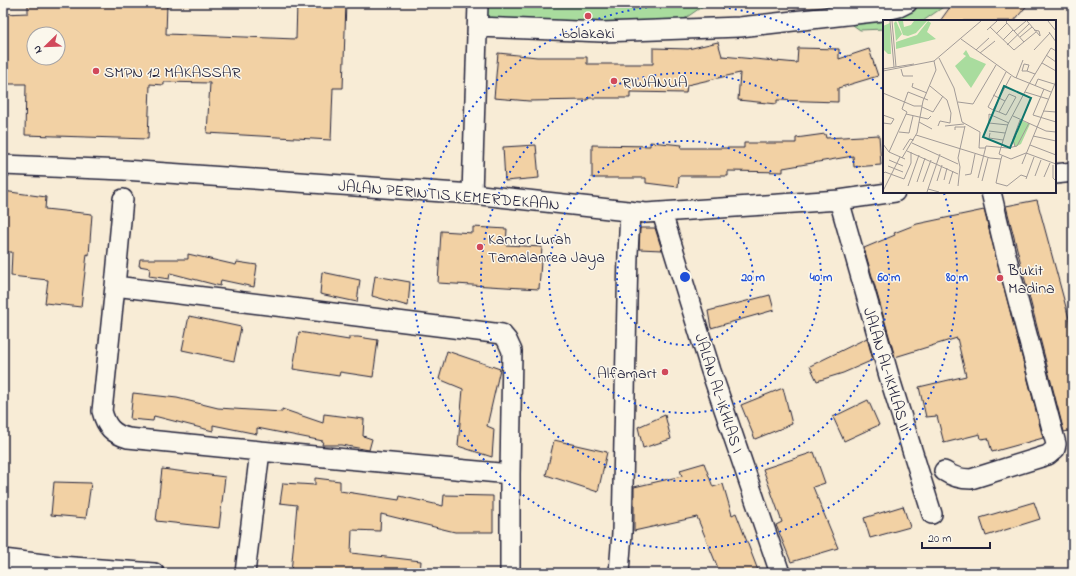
<svg xmlns="http://www.w3.org/2000/svg" width="1076" height="576" font-family="'Indie Flower',sans-serif">
<style>
.green{fill:#a9dc9e;stroke:#667f6c}
.building{fill:#f2d1a4;stroke:#22223b;fill-rule:evenodd}
.lines{fill:none;stroke-linecap:round;stroke-linejoin:round}
.minor-casing{stroke:#22223b;stroke-width:22}
.minor{stroke:#fbf7ec;stroke-width:19}
.ring{fill:none;stroke:#1d4ed8;stroke-width:2;stroke-dasharray:2 4}
.poi-dot{fill:#d1495b;stroke:#fbf7ec;stroke-width:1.5}
.labels{text-anchor:middle;stroke-width:3;stroke-linejoin:round;paint-order:stroke}
.poi-label{font-size:16px;fill:#22223b;stroke:#fbf7ec;text-anchor:start}
.street-label{font-size:16px;fill:#22223b;stroke:#fbf7ec}
.inset-road{fill:none;stroke:#a29b98;stroke-width:1}
.view{fill:#0f766e;fill-opacity:0.15;stroke:#0f766e;stroke-width:2}
.inset-edge{fill:none;stroke:#22223b;stroke-width:2}
.centre{fill:#1d4ed8;stroke:#fbf7ec;stroke-width:2}
.ring-label{font-size:12px;text-anchor:middle;font-weight:bold;fill:#1d4ed8;stroke:#fbf7ec;stroke-width:3;stroke-linejoin:round;paint-order:stroke}
</style>
<rect width="100%" height="100%" fill="#f8ecd6"/>
<filter id="ink" filterUnits="userSpaceOnUse"><feTurbulence type="fractalNoise" baseFrequency=".025" numOctaves="2"/><feDisplacementMap in="SourceGraphic" scale="8" xChannelSelector="R" yChannelSelector="G"/><feConvolveMatrix kernelMatrix="1 2 1 2 8 2 1 2 1" color-interpolation-filters="sRGB"/></filter>
<g filter="url(#ink)">
<path class="green" d="M487,3H702L703,6L674,26L487,31Z
M822,3H949L923,21H884V29L860,30Z"/>
<path class="building" d="M28,3H167L166,34L296,39L297,3H346L343,88H333L331,140L207,133L210,83L164,82V85L150,84L148,139L25,135L26,84H3V14L28,13ZM34,34H58V58H34Z
M953,3H1029L1014,21H940Z
M718,42L722,56L797,63L798,48L839,49V59L869,49L878,76L838,88V102L777,100V104L738,100L740,73L687,85L686,93L630,92V98H588V100L529,101L494,98L498,53L537,57H587V64H653V48L688,49Z
M825,134L826,138L879,135L881,165L854,167L853,156L783,168V172L728,171V176H679L678,187L646,183V178H592V145L650,146V142L682,145L681,148H744V143H796V138Z
M536,145L539,178L505,181L503,147Z
M3,191L46,197L45,209L92,214L89,255L87,254L81,307L45,303L48,280L11,276L12,252H3Z
M1037,200L1073,333V430L1064,432L1006,206Z
M984,210L1043,438L992,452L988,438L981,439L980,434L944,443L937,416L926,417L919,387L966,376L957,338L895,357L864,248L895,235L894,233L917,224Z
M473,227L507,229L506,245L542,247L539,289L438,283L441,231L473,233Z
M640,228H655L662,250L639,249Z
M188,254L236,265L237,262L257,265L254,287L221,280L220,286L170,273L169,279L149,276L150,268L139,266L140,259H188Z
M322,272L360,280L357,302L320,294Z
M375,276L410,282L408,306L372,296Z
M770,295L774,310L711,328L708,311Z
M189,316L241,327L234,361L182,350Z
M299,332L349,340V337H358L378,340L373,377L340,372L339,376L293,369Z
M867,338L873,360L843,373L817,381L810,366Z
M447,351L500,369L487,426L494,429L492,457L458,446L463,389L439,379Z
M783,388L792,424L755,439L741,405Z
M133,393L177,398L218,408L282,412V409L323,423L324,414L364,419L363,436L372,439L369,450L341,445H322L323,441L257,428V434L213,425V431L154,416L153,421L130,419Z
M868,400L879,425L844,441L833,417Z
M665,415L671,439L643,448L638,427Z
M554,440L607,452L598,492L546,475Z
M814,452L825,483L813,487L838,548L791,562L776,525L782,522L763,469Z
M704,463L713,487L723,484L732,515L736,513L759,573H720L697,517L634,531V487L682,476L680,470Z
M162,469L225,477L219,528L156,521Z
M315,478L340,481V491L399,500L400,496L443,506L444,495L493,496V532H455L381,514L380,531L352,530L351,553L421,561L420,573H291L297,505L280,503L283,483L315,485Z
M54,482L91,483L86,518L51,515Z
M1034,502L1040,519L986,536L980,518Z
M903,506L910,527L870,538L864,518Z"/>
<g class="lines">
<defs>
<path id="minor" d="M478,27L602,32L740,27L882,11L899,7L907,3
M3,165L124,170L472,194L646,213L839,200L895,192
M1055,174L1073,172
M472,194L478,3
M839,200L889,376L932,514
M662,213L711,371L780,573
M115,286L123,199
M260,451L128,438C113,434 106,427 102,411L115,286L502,334L507,340L512,351L510,474
M944,471C953,477 960,479 971,479L1048,455L1055,449L1056,444L1006,255L991,192
M3,559L60,566L154,573
M245,573L260,451L510,474V573
M619,573L622,533L628,254L630,212"/>
</defs>
<use href="#minor" class="minor-casing"/>
<use href="#minor" class="minor"/>
</g>
</g>
<g class="ring">
<circle cx="685" cy="277" r="68"/>
<circle cx="685" cy="277" r="136"/>
<circle cx="685" cy="277" r="204"/>
<path d="M944 193A272 272 0 1 1 884 91"/>
</g>
<g class="poi-dot">
<circle cx="588" cy="16" r="4"/>
<circle cx="96" cy="71" r="4"/>
<circle cx="614" cy="81" r="4"/>
<circle cx="480" cy="247" r="4"/>
<circle cx="1000" cy="278" r="4"/>
<circle cx="665" cy="372" r="4"/>
</g>
<g class="labels">
<g class="poi-label">
<text x="588" y="38" text-anchor="middle">bolakaki</text>
<text x="104" y="77">SMPN 12 MAKASSAR</text>
<text x="622" y="87">RIWANUA</text>
<text x="488" y="244">Kantor Lurah<tspan x="488" dy="18">Tamalanrea Jaya</tspan></text>
<text x="1008" y="275">Bukit<tspan x="1008" dy="18">Madina</tspan></text>
<text x="657" y="378" text-anchor="end">Alfamart</text>
</g>
<g class="street-label">
<text transform="translate(449 194) rotate(5)" y="6">JALAN PERINTIS KEMERDEKAAN</text>
<text transform="translate(888 369) rotate(73)" y="6">JALAN AL-IKHLAS II</text>
<text transform="translate(720 393) rotate(72)" y="6">JALAN AL-IKHLAS I</text>
</g>
</g>
<g transform="translate(883 20)">
<rect width="173" height="173" fill="#f8ecd6"/>
<path d="M13,1L19,14L13,21L11,3ZM15,1H20L21,7L28,5L31,1H44L33,13L25,16L20,15ZM45,1L48,3L44,12L53,19L13,29V22L34,15ZM7,3L8,34H5L0,29V6ZM83,30L87,37L103,44L88,68L72,46L83,36L80,34ZM137,100L147,104L138,124L132,127L129,120L134,115Z" fill="#a9dc9e"/>
<path class="inset-road" d="M7,1L11,47M9,1L13,47M124,1L123,2L141,22M144,1L157,16V15L156,11L151,10M165,1L173,11M107,7L131,30L153,12M104,10L114,1M131,11L143,1M166,12L173,22M113,14L124,3M137,17L149,7M78,19L131,57L168,72M120,20L130,10M124,25L146,4M93,30L106,18M151,30L167,13M97,33L112,21M163,35L173,42M56,38L71,68L79,102L97,112L96,128H102M159,43L173,51M0,49L31,44M18,49L20,56H30M0,51L51,41L98,1M144,51H139L141,44L146,45L144,51L152,54M123,52L105,87L110,90L128,56M133,58L140,40M30,63L29,67L44,73M47,66L64,80L68,93L67,103L57,101L55,106M152,66L155,59L171,64M161,69L150,95L173,102M142,72L165,79M0,73L31,86H39M75,82L90,84L113,45M39,87L50,92L60,76M110,90L116,92L122,81L110,75M160,91L173,92M116,92L123,95L133,77L126,74L122,81M23,94L45,99L48,96M0,95L11,99L8,104L0,103M130,96L163,111L173,112M36,102L49,109M125,105L106,103V94L126,103M62,106L81,104M72,110V107H82M106,111L122,113M16,112L26,113L30,96M107,113L106,118L120,120M33,115L107,138L118,139L119,136M150,116L173,121M29,123L75,144M0,124L6,132L22,139M147,125L173,135M132,127L130,119L137,100M20,130L27,119L31,120M24,131L75,154M6,132L24,92L19,89L25,72L45,80M143,133L128,139L116,134L125,104L146,64L168,28L173,31M143,133L173,144M19,138L34,113L40,81L53,50L51,41M118,139L113,163L124,166L138,155L144,157M6,140L20,146M139,144L173,61M170,145V158L173,161M5,146L20,152M0,154L2,152L21,159L28,143V132M82,155L88,154L92,134M152,156L158,140M161,157L167,143M95,158L103,126L125,128L134,126L146,103M143,159L151,137M61,160L64,148M54,161L59,145M99,161L105,138M34,162L42,138M40,162L48,140M66,164L70,151M25,166L36,135M75,166L77,147L75,138L82,106M45,169L57,134M0,171L17,137M44,172L45,169L56,172"/>
<path class="view" d="M121,66L148,78L127,128L100,117Z"/>
<rect width="173" height="173" class="inset-edge"/>
</g>
<circle cx="685" cy="277" r="6" class="centre"/>
<g class="ring-label">
<text x="753" y="281">20 m</text>
<text x="821" y="281">40 m</text>
<text x="889" y="281">60 m</text>
<text x="957" y="281">80 m</text>
</g>
<rect width="1076" height="576" fill="none" stroke="#fbf7ec" stroke-width="16"/>
<rect x="8" y="8" width="1060" height="560" fill="none" stroke="#22223b" stroke-width="1.5" filter="url(#ink)"/>
<g transform="translate(46 46) rotate(247)"><circle r="19" fill="#fbf7ec" stroke="#a4a2a5"/>
<path d="M0-3L7 15L0 10L-7 15Z" fill="#d1495b"/>
<text y="-6" font-size="11" font-weight="bold" text-anchor="middle" fill="#22223b">N</text>
</g>
<path d="M922 542v6h68v-6" fill="none" stroke="#22223b" stroke-width="2"/>
<text x="928" y="542" font-size="12" fill="#22223b" stroke="#fbf7ec" stroke-width="3" paint-order="stroke">20 m</text>
</svg>
